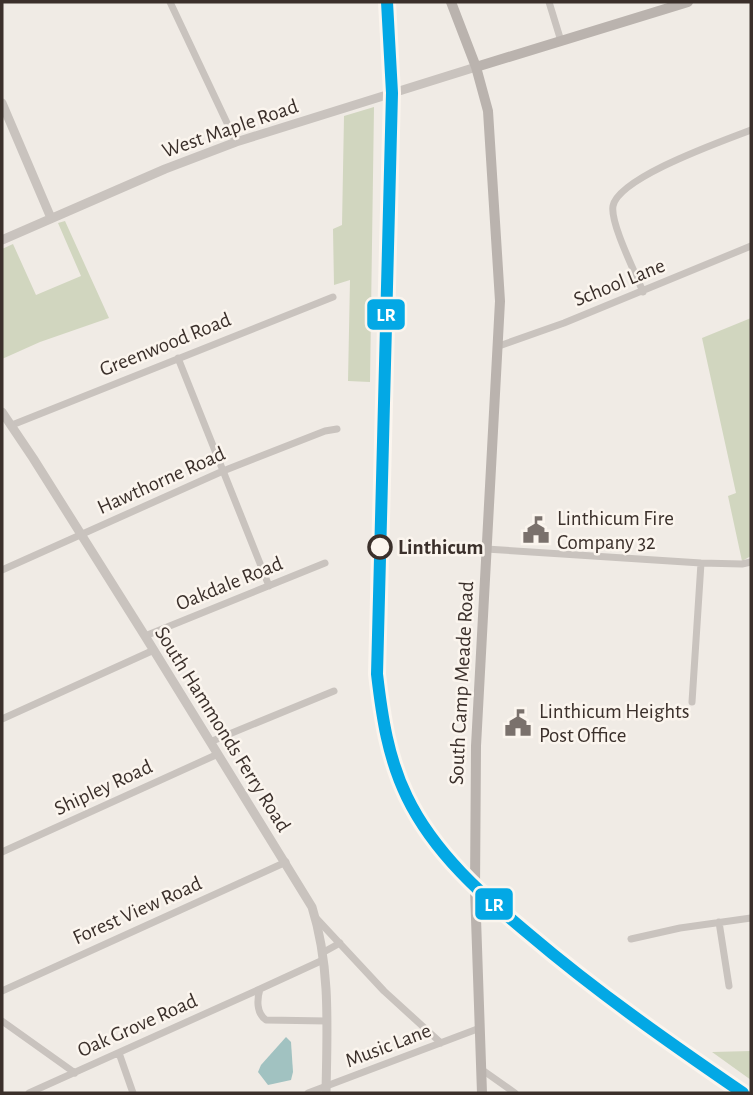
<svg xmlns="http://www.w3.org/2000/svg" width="753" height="1095" font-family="'Alegreya Sans',sans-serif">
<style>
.green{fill:#d1d6bf}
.water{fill:#a1c2c1}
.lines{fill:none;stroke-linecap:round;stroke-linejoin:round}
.minor{stroke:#c9c3be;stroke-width:7}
.tertiary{stroke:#c9c3be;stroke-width:9}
.secondary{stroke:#bab3ae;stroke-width:10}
.rail-1-casing{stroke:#fbf5ee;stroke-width:18}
.rail-1{stroke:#03a8e5;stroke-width:12}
.stop-dot{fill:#fbf5ee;stroke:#3b302b;stroke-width:3.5}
.labels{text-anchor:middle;stroke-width:5;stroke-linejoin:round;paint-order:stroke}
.street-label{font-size:21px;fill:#3b302b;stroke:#fbf5ee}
.poi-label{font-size:21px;fill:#3b302b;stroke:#fbf5ee;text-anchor:start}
.stop-label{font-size:21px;font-weight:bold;fill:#3b302b;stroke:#fbf5ee;text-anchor:start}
.line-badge{stroke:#fbf5ee;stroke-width:2.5}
.badge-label{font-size:19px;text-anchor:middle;font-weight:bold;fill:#fff}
</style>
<rect width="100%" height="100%" fill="#f0ebe5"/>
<path class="green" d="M374,107L370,382L348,381L350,280L334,285L333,229L342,225L344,116Z
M65,221L109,318L40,342L2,359V249L13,244L36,295L81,276L58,223Z
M751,318V556L742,561L728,496L736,493L702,338Z
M751,1051V1080L712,1052Z"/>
<path class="water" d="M286,1037L291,1042L293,1072L291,1080L268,1085L258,1072L261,1065Z"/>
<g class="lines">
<path class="minor" d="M170,2L236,142
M549,2L561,41
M643,292C636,274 610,223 613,206C619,177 723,141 751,130
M499,346L564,323L751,246
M178,358L269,586
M12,425L333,297
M486,549L701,563L742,564L751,562
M2,570L223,471L325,431L337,429
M145,636L325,563
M692,702L701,563
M2,719L154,650
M210,742L334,691
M2,852L218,754
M316,918L384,991L441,1043
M719,922L729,986
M631,939L680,928L751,918
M322,953L340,943
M323,960L260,989C257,999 256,1013 266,1020L327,1021
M2,991L286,862
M2,1021L75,1073
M119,1053L133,1093
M481,1069L515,1093
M29,1093L260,989
M308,1093L480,1028"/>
<path class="tertiary" d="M2,103L51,218
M2,240L165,169L236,142L476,67
M2,412L33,458L145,636L312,907C331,967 327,1031 326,1093"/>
<path class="secondary" d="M451,2L476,67L488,111L500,301L476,746L475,889L482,1093
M476,67L688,2"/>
<defs>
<path id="rail-1" d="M387,2L392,93L377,674C382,717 388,758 407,797C434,853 483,896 530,935C597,992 670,1043 743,1093"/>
</defs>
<use href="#rail-1" class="rail-1-casing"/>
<use href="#rail-1" class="rail-1"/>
</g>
<defs>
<symbol id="civic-bare" viewBox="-9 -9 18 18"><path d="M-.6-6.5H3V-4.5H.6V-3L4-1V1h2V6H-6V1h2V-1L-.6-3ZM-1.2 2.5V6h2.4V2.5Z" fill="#7a716c" stroke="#fbf5ee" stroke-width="2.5" paint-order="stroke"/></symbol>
</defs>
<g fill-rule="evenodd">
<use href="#civic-bare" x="517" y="511" width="38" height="38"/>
<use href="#civic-bare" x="499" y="704" width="38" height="38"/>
</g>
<circle class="stop-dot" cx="380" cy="547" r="11"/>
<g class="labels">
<g class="street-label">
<text transform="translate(230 128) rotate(-19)" y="7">West Maple Road</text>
<text transform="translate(619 282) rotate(-22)" y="7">School Lane</text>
<text transform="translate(165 344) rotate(-22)" y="7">Greenwood Road</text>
<text transform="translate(161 480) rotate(-24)" y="7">Hawthorne Road</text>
<text transform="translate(229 583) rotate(-22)" y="7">Oakdale Road</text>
<text transform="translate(461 683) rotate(-87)" y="7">South Camp Meade Road</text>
<text transform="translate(223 729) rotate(58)" y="7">South Hammonds Ferry Road</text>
<text transform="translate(103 787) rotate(-25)" y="7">Shipley Road</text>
<text transform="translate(137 910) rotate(-24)" y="7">Forest View Road</text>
<text transform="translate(137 1025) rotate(-24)" y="7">Oak Grove Road</text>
<text transform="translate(388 1045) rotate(-21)" y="7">Music Lane</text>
</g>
<g class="poi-label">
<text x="557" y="525">Linthicum Fire<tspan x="557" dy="24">Company 32</tspan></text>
<text x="539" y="718">Linthicum Heights<tspan x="539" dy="24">Post Office</tspan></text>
</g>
<g class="stop-label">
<text x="398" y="554">Linthicum</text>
</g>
</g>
<g class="line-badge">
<rect x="366" y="298" width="40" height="33" rx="7" fill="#03a8e5"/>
<rect x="474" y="887" width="40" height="34" rx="7" fill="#03a8e5"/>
</g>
<g class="badge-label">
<text x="386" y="321">LR</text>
<text x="494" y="911">LR</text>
</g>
<rect width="753" height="1095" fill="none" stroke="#3b302b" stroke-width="7"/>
</svg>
